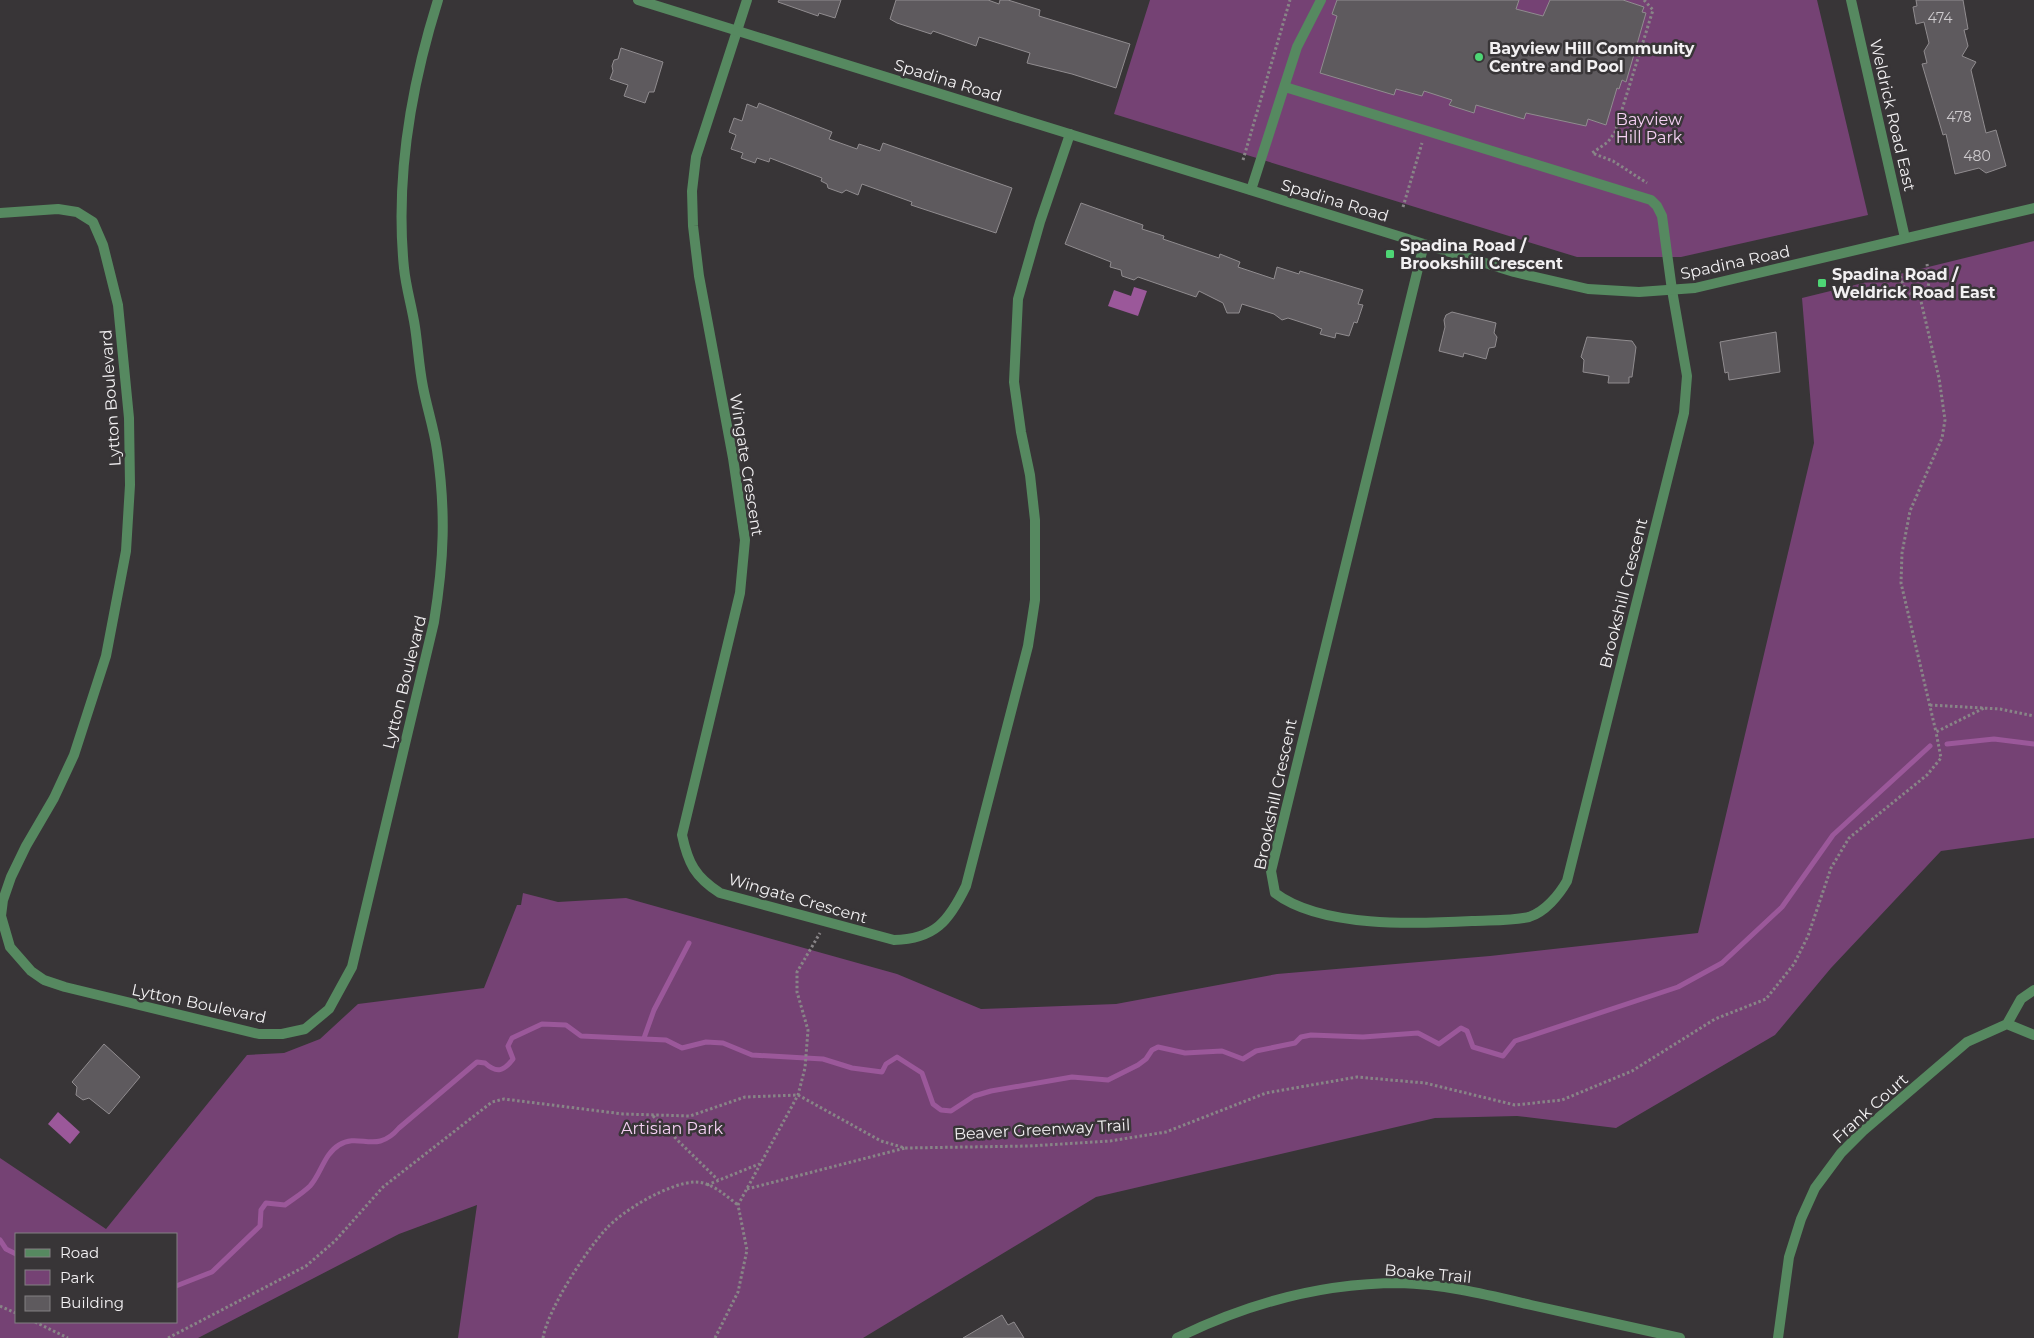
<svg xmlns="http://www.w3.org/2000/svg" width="2034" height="1338" font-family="Montserrat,sans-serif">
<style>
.green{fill:#754274;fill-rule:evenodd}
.water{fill:#9b589a}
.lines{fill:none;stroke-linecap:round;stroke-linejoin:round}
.stream{stroke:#9b589a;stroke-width:5}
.building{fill:#5e5a5e;stroke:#908c8f}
.path{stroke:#888587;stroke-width:3;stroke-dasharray:2.5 2.5;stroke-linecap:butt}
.service{stroke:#568960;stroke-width:10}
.minor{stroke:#568960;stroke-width:10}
.tertiary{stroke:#568960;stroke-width:10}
.poi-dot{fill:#4ed675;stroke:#383537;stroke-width:2}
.labels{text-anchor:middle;stroke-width:5;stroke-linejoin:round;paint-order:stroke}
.number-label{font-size:14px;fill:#cdcacd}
.poi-label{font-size:16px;font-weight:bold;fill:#f2f0f2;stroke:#383537;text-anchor:start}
.street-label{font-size:16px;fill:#f2f0f2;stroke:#383537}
.park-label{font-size:16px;fill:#f6d1f4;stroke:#383537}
</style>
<rect width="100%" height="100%" fill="#383537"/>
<path class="green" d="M1150,0H1817L1868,215L1681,257H1577L1114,114Z
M2034,241V838L1941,851L1831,968L1775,1035L1616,1128L1517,1116L1435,1118L1096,1197L863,1338H458L477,1205L399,1234L198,1338H0V1158L106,1229L247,1055L284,1053L320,1039L358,1004L484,988L517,905H521L523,893L558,902L626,898L897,974L981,1009L1116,1004L1277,974L1490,956L1698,933L1814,443L1802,298ZM16,1234H176V1322H16Z"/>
<path class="water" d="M1134,287L1147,291L1138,316L1108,306L1114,290L1131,296Z
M58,1112L80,1132L70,1144L48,1124Z"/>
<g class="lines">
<path class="stream" d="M1947,744L1994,739L2034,744
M644,1038L654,1010L689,943
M0,1240L6,1249L16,1254
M176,1286L212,1272L260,1226L261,1210L266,1203L285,1205C293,1199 303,1193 310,1186C321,1174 324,1154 339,1145C360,1132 376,1155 399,1128L477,1062L485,1063C497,1074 504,1071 513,1059L508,1046L512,1038L542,1024L566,1025L581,1036L666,1040L682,1048L706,1042L723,1043L752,1055L823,1059L852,1068L882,1072L886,1064L897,1057L922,1073L933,1104L941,1110L951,1111L974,1096L991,1091L1072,1077L1108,1080L1138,1065L1146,1059L1152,1050L1158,1047L1185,1053L1222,1051L1243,1059L1256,1051L1295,1043L1301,1037L1311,1035L1363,1037L1418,1033L1439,1044L1461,1028L1467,1031L1473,1047L1503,1056L1515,1041L1678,987L1722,963L1782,907L1833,835L1930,746"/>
</g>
<path class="building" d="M779,0H841L835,18L819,13L818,16L778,2Z
M896,0H988L999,4L1000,0H1008L1040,10L1039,16L1130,44L1116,88L1072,74L1027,63L1030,53L979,37L976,46L933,31L931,34L897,23L890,19Z
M1337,0H1519L1516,9L1543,16L1550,0H1623L1644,7L1642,12L1646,13L1626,82L1622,80L1619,89L1617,88L1606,125L1588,119L1586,126L1526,113L1524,119L1476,105L1474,113L1449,105L1452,100L1424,91L1422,96L1396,89L1394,95L1320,73L1337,16L1332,14Z
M1916,0H1963L1968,29L1964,30L1968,46L1962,56L1976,62L1971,70L1986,133L1996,130L2006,166L1986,173L1979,168L1955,174L1946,134L1943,135L1922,64L1927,63L1924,51L1929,43L1924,22L1916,24L1913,7L1917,6Z
M621,48L663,62L654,92H649L645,103L624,96L628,85L610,79L613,71L612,66L614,60L618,59Z
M759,103L832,132L829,139L857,149L859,144L880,151L883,143L1012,188L996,233L911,205L912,202L862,184L858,195L846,190L842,193L828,188L827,184L821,181L822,178L770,158L769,162L757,158L755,163L741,158L743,153L731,149L736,135L729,132L734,118L742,121L747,104L757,108Z
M1081,203L1143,225L1142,229L1164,236L1163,239L1219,258L1220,254L1240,262L1238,267L1274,279L1277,267L1299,274L1300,271L1363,290L1358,304L1363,305L1357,323L1354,322L1349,336L1336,333L1335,338L1320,334L1322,329L1288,318L1282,320L1274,314L1242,304L1239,313H1227L1223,303L1199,291L1196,297L1138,277L1134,280L1122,276L1121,270L1110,267L1111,262L1065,244Z
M1452,312L1496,323L1494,333L1497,337L1495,347L1489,348L1486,359L1464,353L1463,357L1439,351L1445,327L1444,320L1446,315Z
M1776,332L1780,372L1729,380L1728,372L1725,373L1720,342Z
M1587,337L1632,341L1636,347L1632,377H1629V383H1608L1609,376L1583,372L1584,360L1581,357Z
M104,1044L140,1077L109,1114L89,1098L83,1100L76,1095L77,1087L72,1082Z
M1002,1315L1008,1325L1014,1322L1024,1338H963Z"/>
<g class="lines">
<path class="path" d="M1644,0L1653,10L1615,132L1608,142L1592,153L1613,161L1647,183
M1243,160L1290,0
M1403,207L1422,143
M1899,271C1903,286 1904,293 1920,297C1932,288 1929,278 1927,264
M1920,297L1939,378L1945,420L1942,438L1910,511L1902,553L1901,583L1936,732L1984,708
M1930,705L2000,709L2034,716
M653,1116L718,1180
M707,1185L759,1164
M747,1189L905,1148
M0,1306L16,1313
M35,1322L68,1338
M168,1338L306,1266L335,1241L383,1187L492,1102L504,1099L623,1114L690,1116L745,1097L798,1095L881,1141L905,1148L1030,1146L1110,1141L1166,1132L1266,1093L1357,1077L1425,1083L1515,1105L1562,1100L1632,1071L1715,1019L1766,999L1794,964L1808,936L1831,868L1849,838L1927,775L1941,758L1936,732
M543,1338C548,1309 585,1252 606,1229C623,1210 669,1183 695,1182C712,1182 726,1196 738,1205
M715,1338L738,1292L747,1250L738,1205L798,1095L805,1068L808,1030L797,992V972L820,933"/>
<path class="service" d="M1285,87L1651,200L1657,206L1662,216L1672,290
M1251,190L1297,47L1321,0"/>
<path class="minor" d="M747,0L696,157L692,191L693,226L699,276L733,458L745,540L740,593L682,835C688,863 695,877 720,893L894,940C935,939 949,921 966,886L1028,646L1035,600V520L1030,475L1021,432L1014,382L1018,299L1040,222L1070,134
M0,213L58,209L77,212L93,222L103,245L118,305L129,418L130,485L126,551L106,656L74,755L54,798L26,846L11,877L3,900L1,916L10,947L31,971L44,980L65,987L259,1034H282L305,1029L329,1009L352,967L434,622C444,560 446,512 437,450C434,429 427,408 423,387C419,367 418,347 415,327C412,307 406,288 404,268C395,177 411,86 438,0
M1424,244L1271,871L1275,893C1321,928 1416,924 1472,921C1490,920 1511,921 1529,917C1545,912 1559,895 1567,881L1684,413L1687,376L1672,290
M2034,990L2021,999L2007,1024L2034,1035
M1778,1338L1789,1257L1801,1219L1815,1188L1841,1153L1863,1131L1967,1042L2007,1024"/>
<path class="tertiary" d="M638,0L1514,272L1588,289L1639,292L1695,288L2034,208
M1851,0L1905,238
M1177,1338C1248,1303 1321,1283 1400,1283C1444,1284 1488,1295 1531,1305C1581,1316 1630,1327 1680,1338"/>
</g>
<g class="poi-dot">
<circle cx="1479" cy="57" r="5"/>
<rect x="1385" y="249" width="10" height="10" rx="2.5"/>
<rect x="1817" y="278" width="10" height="10" rx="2.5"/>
</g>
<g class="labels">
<g class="number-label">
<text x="1940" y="23">474</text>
<text x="1959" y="122">478</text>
<text x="1977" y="161">480</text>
</g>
<g class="poi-label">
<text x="1489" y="54">Bayview Hill Community<tspan x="1489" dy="18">Centre and Pool</tspan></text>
<text x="1400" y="251">Spadina Road /<tspan x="1400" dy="18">Brookshill Crescent</tspan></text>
<text x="1832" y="280">Spadina Road /<tspan x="1832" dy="18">Weldrick Road East</tspan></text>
</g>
<g class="street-label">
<text transform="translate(948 80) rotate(17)" y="6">Spadina Road</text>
<text transform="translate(1893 115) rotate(77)" y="6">Weldrick Road East</text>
<text transform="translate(1335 200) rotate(17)" y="6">Spadina Road</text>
<text transform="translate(1735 262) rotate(-12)" y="6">Spadina Road</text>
<text transform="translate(110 398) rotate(-94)" y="6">Lytton Boulevard</text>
<text transform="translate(747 465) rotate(81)" y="6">Wingate Crescent</text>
<text transform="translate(1623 593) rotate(-76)" y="6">Brookshill Crescent</text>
<text transform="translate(404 682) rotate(-76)" y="6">Lytton Boulevard</text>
<text transform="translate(1275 794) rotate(-78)" y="6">Brookshill Crescent</text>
<text transform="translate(798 898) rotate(16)" y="6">Wingate Crescent</text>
<text transform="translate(199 1003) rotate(12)" y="6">Lytton Boulevard</text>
<text transform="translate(1870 1108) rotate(-42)" y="6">Frank Court</text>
<text transform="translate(1042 1129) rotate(-3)" y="6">Beaver Greenway Trail</text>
<text transform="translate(1428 1273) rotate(5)" y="6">Boake Trail</text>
</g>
<g class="park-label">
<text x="1649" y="125">Bayview<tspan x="1649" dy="18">Hill Park</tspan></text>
<text x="672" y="1134">Artisian Park</text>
</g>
</g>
<rect x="15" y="1233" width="162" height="90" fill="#383537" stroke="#828082"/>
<rect x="25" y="1249" width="25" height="8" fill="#568960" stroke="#828082"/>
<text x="60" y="1258" font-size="15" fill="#f2f0f2">Road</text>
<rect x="25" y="1270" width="25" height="15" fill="#754274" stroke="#828082"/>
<text x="60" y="1283" font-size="15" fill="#f2f0f2">Park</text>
<rect x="25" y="1296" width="25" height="15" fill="#5e5a5e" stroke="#828082"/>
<text x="60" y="1308" font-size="15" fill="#f2f0f2">Building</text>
</svg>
